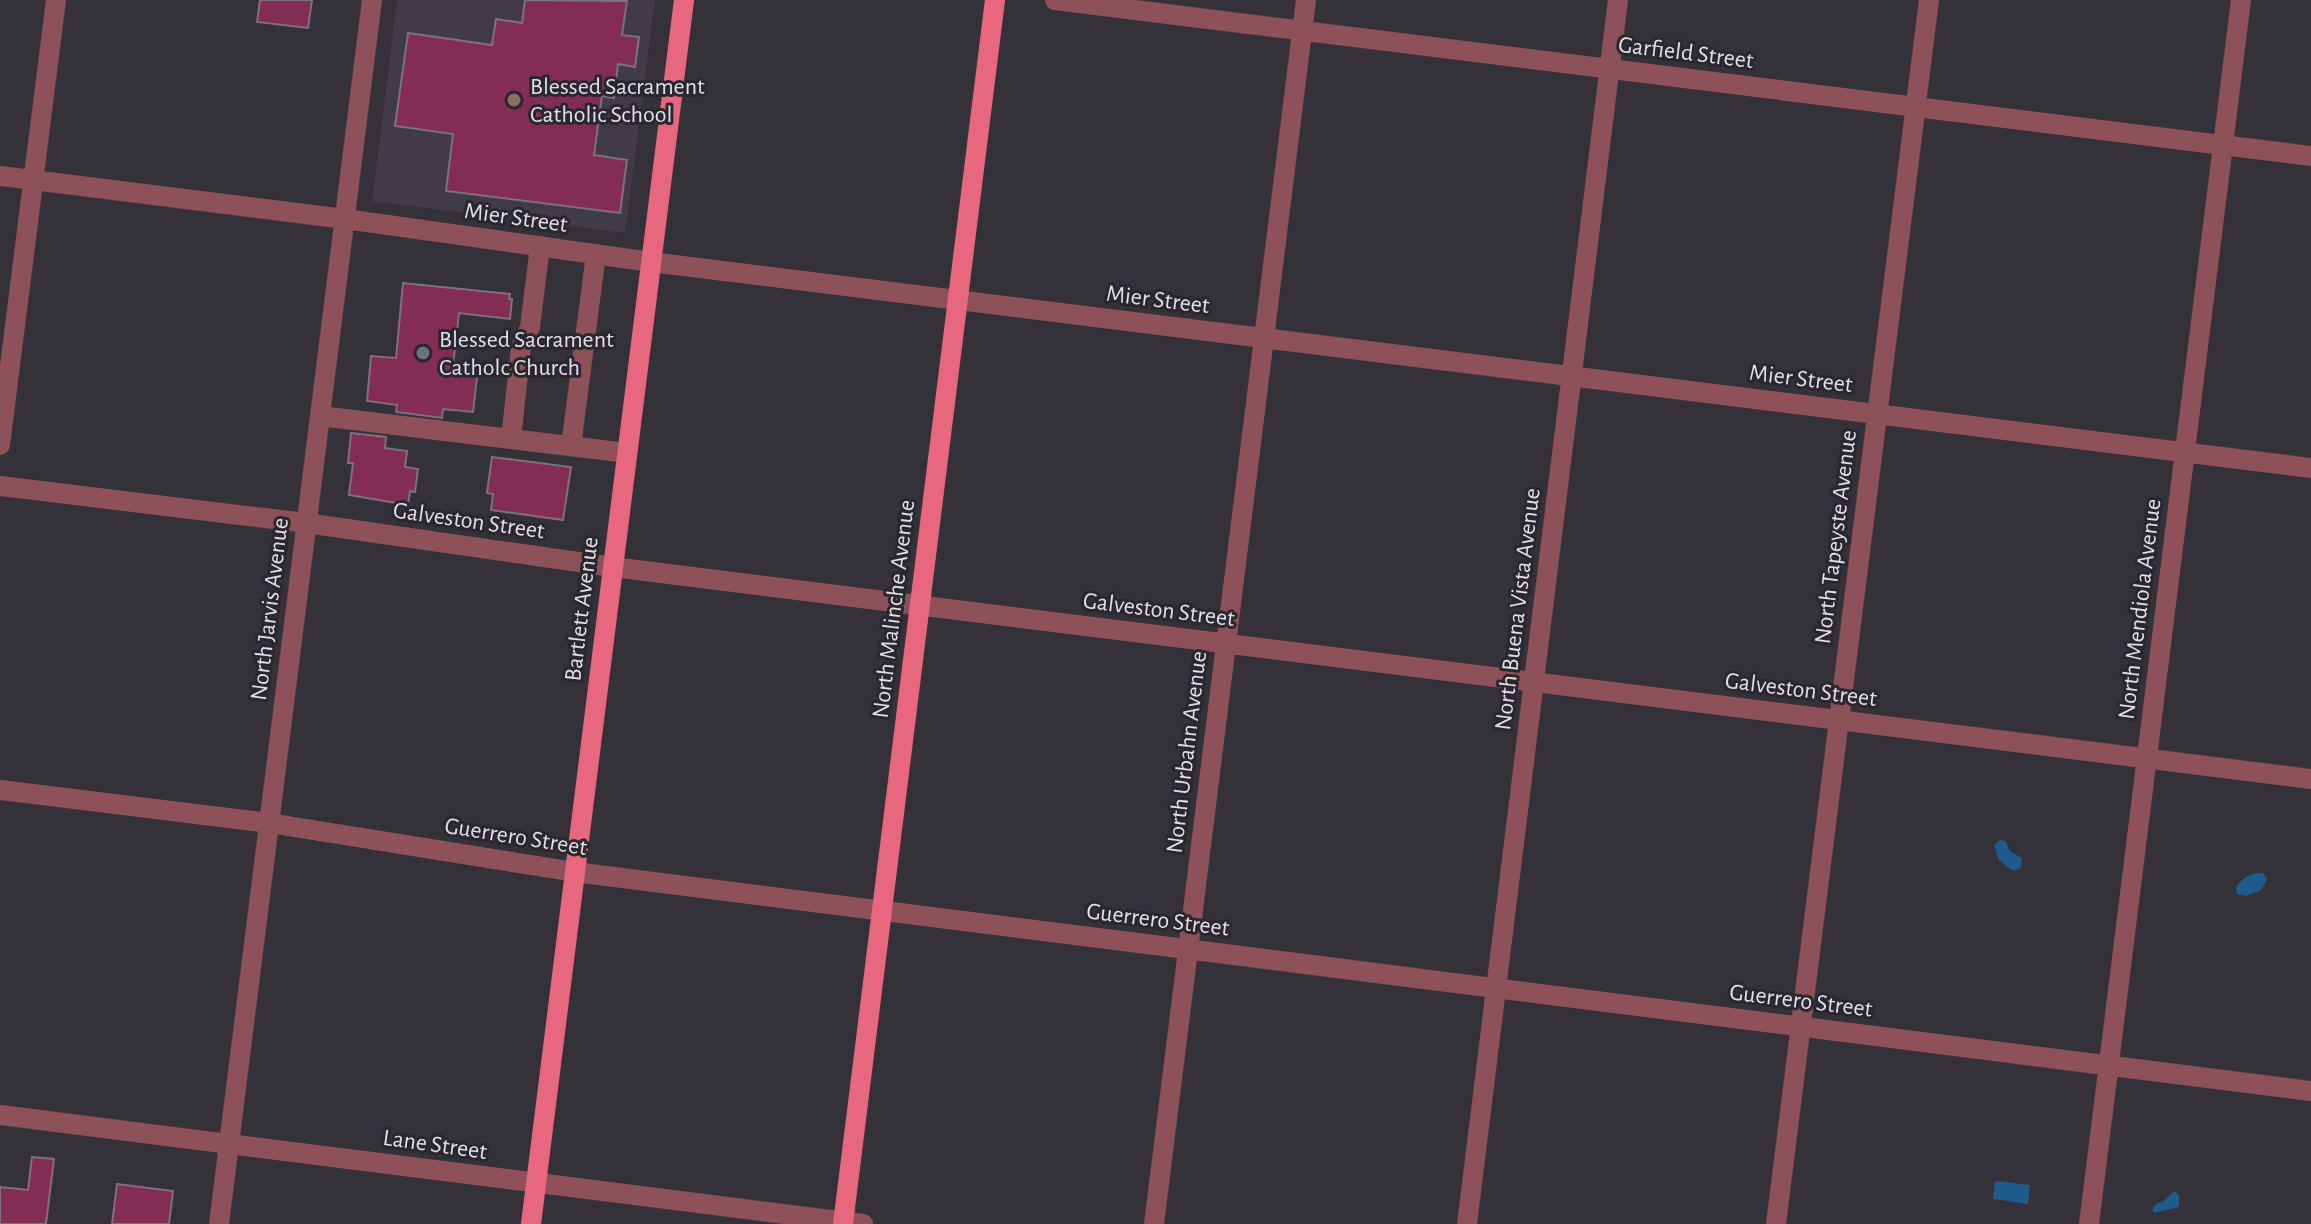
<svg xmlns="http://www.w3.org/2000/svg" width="2311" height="1224" font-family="'Alegreya Sans',sans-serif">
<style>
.built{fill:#413a47}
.water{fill:#1d5c8d}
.building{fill:#832d55;stroke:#7e7276;stroke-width:2}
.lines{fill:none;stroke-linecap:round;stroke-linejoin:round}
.minor{stroke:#8f5159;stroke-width:20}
.major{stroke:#e7687e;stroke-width:20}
.education-dot{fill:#8d6e63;stroke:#2b272f;stroke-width:3}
.worship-dot{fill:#6b7280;stroke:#2b272f;stroke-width:3}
.labels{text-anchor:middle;stroke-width:6;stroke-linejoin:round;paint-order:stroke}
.street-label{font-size:24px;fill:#e2dfe5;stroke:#2b272f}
.poi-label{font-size:24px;fill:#e2dfe5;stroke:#2b272f;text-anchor:start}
</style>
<rect width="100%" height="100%" fill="#353139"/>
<path class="built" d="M397,0H655L625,233L372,201Z"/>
<path class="water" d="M2000,840L2005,841L2011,852L2022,858L2021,868L2013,871L1999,860L1994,845Z
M2263,873L2267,879L2261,890L2246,896L2237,894L2236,887C2243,878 2250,872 2263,873Z
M1995,1181L2030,1185L2028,1204L1993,1199Z
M2174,1191L2179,1195V1207L2154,1213L2152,1210L2156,1204L2164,1201Z"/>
<path class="building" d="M260,0H312L308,28L257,22Z
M525,0L627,1L622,35L639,37L635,67L618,64L614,98L602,96L594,155L627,160L620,213L446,191L453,134L395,126L408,33L492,45L496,19L522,23Z
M403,283L510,294L509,299H512L510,319L459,313L453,366L478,368L473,412L443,409L442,418L396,412L397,405L367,401L371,356L396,358Z
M351,433L386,437L385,448L407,451L405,467L418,469L415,492L410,491L408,505L349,495L353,463H348Z
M492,457L571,467L563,520L491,510L493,494L487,493Z
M32,1157L54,1159L46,1224H0V1187L28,1190Z
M117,1184L173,1191L169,1224H112Z"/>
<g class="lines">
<path class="minor" d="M1055,0L2311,156
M0,176L345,219L651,262L2311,468
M320,416L627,453
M511,439L521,347L530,327L540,246
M0,445L56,0
M571,446L596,254
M0,486L306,523L613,567L2311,779
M0,790L269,823L575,872L2311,1091
M0,1115L863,1224
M219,1224L372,0
M1154,1224L1306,0
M1467,1224L1618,0
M1776,1224L1929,0
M2089,1224L2241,0"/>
<path class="major" d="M531,1224L684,0
M843,1224L995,0"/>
</g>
<circle class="education-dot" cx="514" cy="100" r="8"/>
<circle class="worship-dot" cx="423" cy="353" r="8"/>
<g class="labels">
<g class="street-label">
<text transform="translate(1686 52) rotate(7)" y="8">Garfield Street</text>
<text transform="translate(516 217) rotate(8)" y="8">Mier Street</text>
<text transform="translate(1158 299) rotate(7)" y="8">Mier Street</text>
<text transform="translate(1801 378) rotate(7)" y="8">Mier Street</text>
<text transform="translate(469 520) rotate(8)" y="8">Galveston Street</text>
<text transform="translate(1835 537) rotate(-83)" y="8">North Tapeyste Avenue</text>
<text transform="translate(269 609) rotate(-83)" y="8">North Jarvis Avenue</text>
<text transform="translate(581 609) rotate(-83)" y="8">Bartlett Avenue</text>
<text transform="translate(893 609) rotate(-83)" y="8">North Malinche Avenue</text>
<text transform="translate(1159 609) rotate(7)" y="8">Galveston Street</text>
<text transform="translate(1517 609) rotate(-83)" y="8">North Buena Vista Avenue</text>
<text transform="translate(2139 609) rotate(-83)" y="8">North Mendiola Avenue</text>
<text transform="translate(1801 689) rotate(7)" y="8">Galveston Street</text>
<text transform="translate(1186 752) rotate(-83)" y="8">North Urbahn Avenue</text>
<text transform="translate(516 836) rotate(9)" y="8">Guerrero Street</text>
<text transform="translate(1158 919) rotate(7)" y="8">Guerrero Street</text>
<text transform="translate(1801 1000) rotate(7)" y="8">Guerrero Street</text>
<text transform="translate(435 1144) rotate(8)" y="8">Lane Street</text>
</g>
<g class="poi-label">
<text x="530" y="94">Blessed Sacrament<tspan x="530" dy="28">Catholic School</tspan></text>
<text x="439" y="347">Blessed Sacrament<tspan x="439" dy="28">Catholc Church</tspan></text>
</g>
</g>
</svg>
